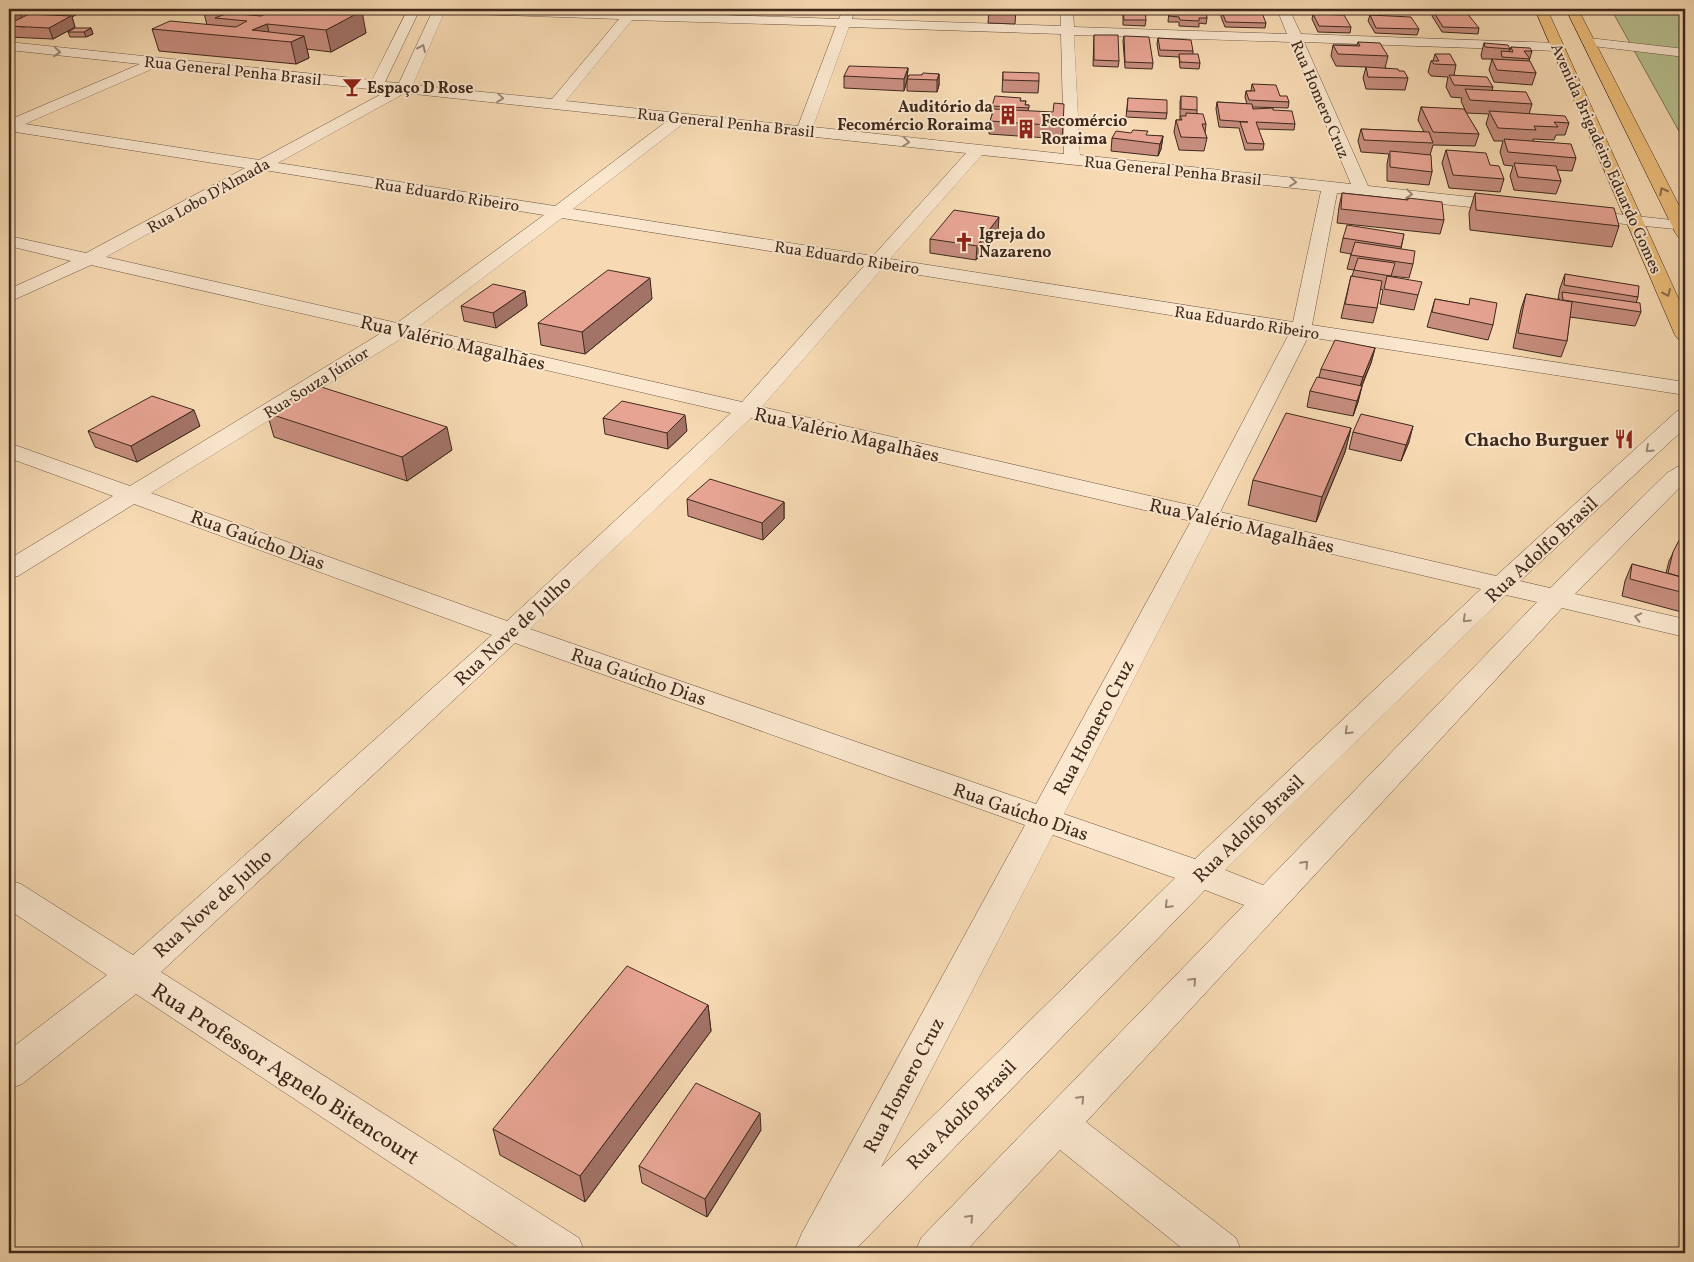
<svg xmlns="http://www.w3.org/2000/svg" width="1694" height="1262" font-family="Vollkorn,serif">
<style>
.green{fill:#b8c090;stroke:#7b7456}
.lines{fill:none;stroke-linecap:round;stroke-linejoin:round}
.minor-casing{stroke:#6c5542;stroke-width:1}
.major-casing{stroke:#3e291d;stroke-width:1}
.minor{fill:#fae7ce;fill-rule:evenodd}
.major{fill:#ecbd7a;fill-rule:evenodd}
.wall{fill:#c78d7e;stroke:#3e291d}
.shaded-wall{fill:#a27367;stroke:#3e291d}
.building{fill:#e7a493;stroke:#3e291d}
.oneway{stroke:#9c8876}
.oneway2{stroke:#8c6c47}
.labels{text-anchor:middle;stroke-width:4;stroke-linejoin:round;paint-order:stroke}
.far-street-label{font-size:16px;fill:#3e291d;stroke:#fae7ce}
.far-poi-label{font-size:16px;font-weight:bold;fill:#3e291d;stroke:#fae7ce;text-anchor:start}
.street-label{font-size:19px;fill:#3e291d;stroke:#fae7ce}
.poi-label{font-size:19px;font-weight:bold;fill:#3e291d;stroke:#fae7ce;text-anchor:end}
.near-street-label{font-size:22px;fill:#3e291d;stroke:#fae7ce}
</style>
<rect width="100%" height="100%" fill="#f7dab3"/>
<filter id="stains"><feTurbulence type="fractalNoise" baseFrequency=".004" numOctaves="4"/><feColorMatrix values="0 0 0 0 .2 0 0 0 0 .09 0 0 0 0 .02 0 0 0 .5 -.17"/></filter>
<radialGradient id="worn" r=".72"><stop offset=".6" stop-color="#630" stop-opacity="0"/><stop offset="1" stop-color="#630" stop-opacity=".3"/></radialGradient>
<path class="green" d="M1611,9H1685V142Z"/>
<g class="lines">
<defs>
<path id="minor" d="M408,9H420L385,82L399,83L432,12L428,9H539L625,12L628,9H640L638,12L839,19L843,9H855L852,19L1061,26V9H1073L1074,27L1287,34L1277,9H1289L1301,34L1558,43L1565,47L1558,51L1304,42L1368,186L1508,201L1514,202L1517,206L1514,210L1508,211L1337,193L1312,325L1685,382V395L1308,337L1220,512L1496,576L1677,411L1685,409V428L1520,581L1550,588L1667,473L1677,467L1685,465V482L1575,594L1685,619V637L1562,608L1086,1122L1236,1238L1242,1253H1188L1060,1150L964,1253H915L921,1238L1244,905L1205,890L852,1253H799L796,1247L802,1233L1025,825L515,643L161,972L579,1238L585,1253H527L136,994L22,1084L9,1089V1050L107,975L9,910V880L21,884L133,955L492,635L134,504L18,576L9,578V559L113,496L9,458V443L130,486L383,332L91,265L9,302V289L71,261L9,246V236L86,253L245,168L9,131V120L140,64L9,50V42L372,80ZM444,13L619,19L552,99L413,85ZM632,20L836,26L798,126L566,101ZM849,27L1061,34L1064,154L813,127ZM1074,35L1291,42L1351,184L1080,155ZM159,66L387,91L259,160L25,124ZM405,93L667,121L555,206L278,163ZM684,123L966,153L873,256L573,209ZM982,155L1321,191L1293,322L890,259ZM264,170L544,215L397,323L106,257ZM562,218L864,266L742,402L417,328ZM882,269L1289,334L1198,507L762,407ZM404,337L731,413L507,621L151,493ZM751,418L1191,521L1036,804L530,629ZM1213,526L1481,589L1195,859L1064,814ZM1506,595L1537,602L1263,885L1225,870ZM1053,835L1175,878L881,1167Z
M1589,38L1685,49V57L1584,45L1582,42L1584,39Z
M1581,210L1681,221L1685,222V230L1575,219L1572,215L1575,211Z"/>
<path id="major" d="M1535,9H1547L1685,313V341L1678,339L1675,335Z
M1566,9H1578L1685,217V239L1679,238L1676,234Z"/>
</defs>
<use href="#minor" class="minor-casing"/>
<use href="#major" class="major-casing"/>
<use href="#minor" class="minor"/>
<use href="#major" class="major"/>
</g>
<path class="wall" d="M9,9H83L84,10L72,17L75,27L53,39L9,37Z
M203,9H356L366,33L331,52L307,49L309,58L296,64L159,51L152,29L207,25Z
M989,9H1016L1015,24L988,23Z
M1100,9H1130L1129,10L1146,20L1145,26L1123,25V11L1101,10Z
M1165,9H1203V12L1207,18L1206,24L1199,23V27L1179,26V22H1168L1169,12H1166Z
M1206,9H1236L1258,13L1266,23L1265,28L1225,27L1221,17L1222,12H1231L1207,11Z
M1297,9H1358V11Z
M1433,11L1479,28L1478,34L1442,32L1432,16Z
M1313,14L1351,27L1350,33L1318,32L1312,19Z
M1370,15L1419,29L1417,35L1375,33L1368,21Z
M91,28L93,34L86,37H70L68,32Z
M1094,35L1119,61L1118,67L1093,66Z
M1124,36L1153,63L1152,69L1125,68L1123,41Z
M1158,38L1193,51V54L1200,63L1199,69L1180,68L1179,57L1159,56L1157,44Z
M1358,42L1388,56L1385,68L1399,71L1408,78L1405,90L1366,89L1363,78L1366,67L1336,66L1331,56L1333,45H1357Z
M1484,43L1510,49L1509,52L1511,47L1532,51L1529,61L1536,73L1532,85L1494,82L1489,70L1492,59H1482L1481,55Z
M1435,54L1456,65L1454,75L1493,87L1492,90L1532,104L1529,114L1569,123L1565,135H1556L1554,140L1533,139V141L1576,158L1572,171L1557,170L1561,181L1556,194L1514,190L1510,176L1513,166L1504,165L1500,152L1503,141H1494L1486,124L1489,114L1466,113L1479,134L1475,146L1433,145L1430,155L1432,172L1429,185L1387,181V164L1389,154L1361,152L1358,141L1361,129L1424,132L1418,120L1421,107L1466,112L1461,101L1462,98L1451,97L1446,87L1448,77L1431,76L1428,72L1431,61H1433Z
M908,68L907,79L922,75L939,74V85L937,92L907,91V80L904,91L844,88V76Z
M1003,72L1039,81L1038,93L1002,92Z
M1252,84L1280,96L1289,102L1288,108L1252,107L1253,109L1273,110L1295,124L1294,130L1258,129L1264,144L1263,150H1245L1239,128L1219,127L1216,109L1217,102L1247,104L1245,97L1246,91H1251Z
M1181,96L1197,110V114L1206,124L1205,133L1207,138L1204,151L1179,150L1174,132L1176,120H1180V102Z
M1128,98L1167,113L1166,119L1126,117Z
M1021,101H1026L1025,105H1029L1028,111L1063,126L1062,139L989,134L990,121L992,115V106Z
M1163,136L1161,149L1158,156L1111,151L1112,138Z
M1446,150L1490,165L1504,179L1500,192L1449,188L1442,163Z
M1342,193L1407,200L1408,198L1444,220L1440,234L1337,223L1339,207Z
M1475,193L1619,226L1612,247L1470,230L1469,213Z
M998,231L976,260L930,253V239Z
M1404,234L1401,249L1413,264L1409,278L1391,276V277L1418,295L1414,310L1380,304L1383,290L1380,289L1377,308L1373,323L1341,318L1351,276H1352L1354,270L1347,269L1351,254L1340,252L1343,238Z
M1565,274L1638,297L1636,303L1641,312L1635,326L1570,317L1567,341L1561,357L1513,348L1521,309L1526,294L1559,300L1560,299H1558L1560,288Z
M525,291L527,306L496,328L464,321L461,306Z
M652,299L585,354L541,345L538,323Z
M1435,299L1468,305L1493,325L1488,340L1427,327Z
M1375,348L1371,363L1362,386L1358,402L1353,416L1307,407L1310,391L1319,377L1321,369Z
M267,413L452,450L407,481L274,437Z
M603,418L687,431L668,449L605,434Z
M200,426L137,462L95,447L88,431Z
M1351,428L1345,452L1316,522L1248,505L1253,480Z
M1353,432L1409,442L1401,461L1349,449Z
M687,499L784,502V519L763,540L688,516Z
M1685,529V613L1622,596L1625,581L1632,564L1666,573L1669,561Z
M708,1005L711,1031L585,1202L500,1155L493,1129Z
M761,1130L707,1217L642,1183L639,1166Z"/>
<path class="shaded-wall" d="M12,9H19L25,27L9,26V10Z
M23,9H61L43,14L45,18L29,26Z
M75,9H83L84,10L72,17L75,27L53,39L49,28L65,19L63,15Z
M340,9H356L358,14L362,11L366,33L331,52L326,30L343,21Z
M267,24L271,40L252,30Z
M91,28L93,34L86,37L84,32Z
M304,36L309,58L296,64L291,42Z
M908,68L907,80L904,91V79Z
M939,74V85L937,92V80Z
M1163,136L1161,149L1158,156L1160,144Z
M999,217L998,231L976,260L977,246Z
M650,278L652,299L585,354L582,332Z
M525,291L527,306L496,328L493,313Z
M1375,348L1371,363L1358,393L1363,377Z
M1362,386L1358,402L1353,416L1357,401Z
M194,410L200,426L137,462L131,446Z
M685,415L687,431L668,449L667,433Z
M1413,426L1409,442L1401,461L1406,445Z
M447,427L452,450L407,481L402,457Z
M1351,428L1345,452L1316,522L1322,497Z
M784,502V519L763,540L762,523Z
M708,1005L711,1031L585,1202L580,1176Z
M760,1113L761,1130L707,1217L705,1199Z"/>
<path class="building" d="M53,9H75L63,15L43,14Z
M226,9H333L362,11L326,30L267,24L252,30L304,36L291,42L152,29L170,21L236,27L247,21L215,18L228,13L261,16L269,12Z
M989,9H1016V13L988,12Z
M1123,9L1145,10L1146,20H1124Z
M1174,9H1191V11L1206,12L1207,18H1199V21L1180,20L1179,17L1169,16V11H1174Z
M1232,9H1256L1258,13H1262L1266,23L1226,22L1222,12H1233Z
M1433,11L1466,12L1479,28L1443,27Z
M29,14L71,16L49,28L9,26V24Z
M1313,14L1344,15L1351,27L1319,26Z
M1370,15L1411,17L1419,29L1376,28Z
M75,28H91L84,32H68Z
M1094,35H1118L1119,61L1094,60Z
M1124,36L1149,37L1153,63L1125,62Z
M1158,38L1191,40L1193,51L1160,50Z
M1358,42L1380,43L1388,56L1338,54L1333,45L1360,46Z
M1484,43L1508,45L1510,49L1485,47Z
M1511,47L1530,48L1532,51H1524L1530,59L1502,57L1501,51L1513,52Z
M1179,54H1198L1200,63L1180,62Z
M1435,54H1450L1456,65L1434,64L1431,61H1439Z
M1492,59L1530,61L1536,73L1497,70Z
M849,66L908,68L904,79L844,76Z
M1366,67L1398,69L1399,71H1404L1408,78L1368,77Z
M1003,72L1039,73V81L1003,80Z
M923,73L939,74L937,80L907,79L909,75H922Z
M1449,75L1487,77L1493,87L1454,85Z
M1252,84L1276,85L1280,96H1287L1289,102L1249,100L1246,91H1255Z
M1465,89L1526,92L1532,104L1470,100Z
M995,96L1021,98L1020,101H1026L1025,105H1029V108L992,106Z
M1181,96L1197,97V110L1181,109Z
M1128,98L1167,100V113L1127,111Z
M1217,102L1252,104L1253,109L1273,108V110L1292,111L1295,124L1256,122L1264,144L1247,143L1240,122H1248L1220,120Z
M1054,103L1064,104L1063,126L990,121L994,109L1053,112Z
M1421,107L1464,109L1479,134L1433,132Z
M1489,111L1565,116L1569,123L1554,122L1558,127L1534,126L1536,130L1498,128Z
M1186,113L1203,114L1206,124H1202L1207,138L1181,137L1176,120H1182L1180,116H1186Z
M1361,129L1429,132L1433,143L1364,140Z
M1133,130L1148,131L1146,135L1163,136L1160,144L1112,138L1116,131L1131,133Z
M1504,139L1571,144L1576,158L1508,152Z
M1446,150L1486,153L1490,165L1499,166L1504,179L1453,175Z
M1390,151L1431,155L1432,172L1390,167Z
M1514,163L1556,166L1561,181L1518,177Z
M1342,193L1408,200V198L1442,202L1444,220L1341,209Z
M1475,193L1614,208L1619,226L1476,210Z
M954,210L999,217L977,246L930,239Z
M1347,225L1404,234L1401,247L1343,238Z
M1355,242L1415,251L1413,264L1351,255Z
M1358,258L1395,263L1391,276L1354,270Z
M608,270L650,278L582,332L538,323Z
M1565,274L1639,286L1638,297L1564,285Z
M1351,276L1382,281L1377,308L1345,304Z
M1387,276L1422,282L1418,295L1384,289Z
M493,284L525,291L493,313L461,306Z
M1562,292L1640,303L1641,312L1563,300Z
M1526,294L1572,302L1567,341L1518,333Z
M1470,298L1497,303L1493,325L1432,312L1435,299L1469,305Z
M1335,340L1375,348L1363,377L1321,369Z
M1317,377L1362,386L1357,401L1310,391Z
M315,385L447,427L402,457L267,413Z
M152,396L194,410L131,446L88,431Z
M622,401L685,415L667,433L603,418Z
M1286,413L1351,428L1322,497L1253,480Z
M1361,414L1413,426L1406,445L1353,432Z
M710,479L784,502L762,523L687,499Z
M1685,529V578L1668,573L1673,552Z
M1632,564L1685,578V593L1630,579Z
M627,966L708,1005L580,1176L493,1129Z
M696,1083L760,1113L705,1199L639,1166Z"/>
<defs><path id="oneway-chevron" d="M-2-3.5L2.5 0L-2 3.5" fill="none" stroke-width="1.6" stroke-linecap="round" stroke-linejoin="round" transform="scale(1.25)"/></defs>
<g class="oneway">
<use href="#oneway-chevron" transform="translate(422 48) rotate(-66)"/>
<use href="#oneway-chevron" transform="translate(57 52) rotate(6)"/>
<use href="#oneway-chevron" transform="translate(500 98) rotate(6)"/>
<use href="#oneway-chevron" transform="translate(906 142) rotate(6)"/>
<use href="#oneway-chevron" transform="translate(1293 182) rotate(6)"/>
<use href="#oneway-chevron" transform="translate(1409 194) rotate(7)"/>
<use href="#oneway-chevron" transform="translate(1649 449) rotate(137)"/>
<use href="#oneway-chevron" transform="translate(1638 617) rotate(-167)"/>
<use href="#oneway-chevron" transform="translate(1466 619) rotate(136)"/>
<use href="#oneway-chevron" transform="translate(1348 731) rotate(136)"/>
<use href="#oneway-chevron" transform="translate(1305 864) rotate(-47)"/>
<use href="#oneway-chevron" transform="translate(1168 905) rotate(135)"/>
<use href="#oneway-chevron" transform="translate(1193 981) rotate(-47)"/>
<use href="#oneway-chevron" transform="translate(1081 1099) rotate(-47)"/>
<use href="#oneway-chevron" transform="translate(970 1218) rotate(-47)"/>
</g>
<g class="oneway2">
<use href="#oneway-chevron" transform="translate(1663 191) rotate(-117)"/>
<use href="#oneway-chevron" transform="translate(1667 293) rotate(66)"/>
</g>
<defs>
<symbol id="bar-bare" viewBox="-9 -9 18 18"><path d="M-6-5H6L.8 .8V4.5H3.5V6h-7V4.5H-.8V.8Z" fill="#8f2418" stroke="#fae7ce" stroke-width="2.5" paint-order="stroke"/></symbol>
<symbol id="building-bare" viewBox="-9 -9 18 18"><path d="M-4-6H4V6H1V3H-1V6H-4ZM-2.5-4.3h1.7v1.8h-1.7ZM.8-4.3h1.7v1.8H.8ZM-2.5-1h1.7V.8h-1.7ZM.8-1h1.7V.8H.8Z" fill="#8f2418" stroke="#fae7ce" stroke-width="2.5" paint-order="stroke"/></symbol>
<symbol id="church-bare" viewBox="-9 -9 18 18"><path d="M-1.2-6h2.4v3.5h3.3v2.4h-3.3V6h-2.4V-.1h-3.3v-2.4h3.3Z" fill="#8f2418" stroke="#fae7ce" stroke-width="2.5" paint-order="stroke"/></symbol>
<symbol id="restaurant-bare" viewBox="-9 -9 18 18"><path d="M-5-6h1v4h1v-4h1v4h1v-4h1v5L-1.5 .5V6h-2V.5L-5-1ZM5-6V6H3V1.5H1.5Q1.5-4 5-6Z" fill="#8f2418" stroke="#fae7ce" stroke-width="2.5" paint-order="stroke"/></symbol>
</defs>
<g fill-rule="evenodd">
<use href="#bar-bare" x="338" y="73" width="28" height="28"/>
<use href="#building-bare" x="994" y="101" width="28" height="28"/>
<use href="#building-bare" x="1012" y="115" width="28" height="28"/>
<use href="#church-bare" x="950" y="228" width="28" height="28"/>
<use href="#restaurant-bare" x="1610" y="425" width="28" height="28"/>
</g>
<g class="labels">
<g class="far-street-label">
<text transform="translate(233 70) rotate(6)" y="6">Rua General Penha Brasil</text>
<text transform="translate(1321 99) rotate(67)" y="6">Rua Homero Cruz</text>
<text transform="translate(726 122) rotate(6)" y="6">Rua General Penha Brasil</text>
<text transform="translate(1607 158) rotate(66)" y="6">Avenida Brigadeiro Eduardo Gomes</text>
<text transform="translate(1173 170) rotate(6)" y="6">Rua General Penha Brasil</text>
<text transform="translate(447 194) rotate(9)" y="6">Rua Eduardo Ribeiro</text>
<text transform="translate(208 195) rotate(-29)" y="6">Rua Lobo D'Almada</text>
<text transform="translate(847 257) rotate(9)" y="6">Rua Eduardo Ribeiro</text>
<text transform="translate(1247 322) rotate(9)" y="6">Rua Eduardo Ribeiro</text>
<text transform="translate(316 382) rotate(-32)" y="6">Rua Souza Júnior</text>
</g>
<g class="far-poi-label">
<text x="367" y="93">Espaço D Rose</text>
<text x="993" y="112" text-anchor="end">Auditório da<tspan x="993" dy="18">Fecomércio Roraima</tspan></text>
<text x="1041" y="126">Fecomércio<tspan x="1041" dy="18">Roraima</tspan></text>
<text x="979" y="239">Igreja do<tspan x="979" dy="18">Nazareno</tspan></text>
</g>
<g class="street-label">
<text transform="translate(453 342) rotate(13)" y="7">Rua Valério Magalhães</text>
<text transform="translate(847 434) rotate(13)" y="7">Rua Valério Magalhães</text>
<text transform="translate(1242 525) rotate(13)" y="7">Rua Valério Magalhães</text>
<text transform="translate(258 539) rotate(20)" y="7">Rua Gaúcho Dias</text>
<text transform="translate(1541 549) rotate(-43)" y="7">Rua Adolfo Brasil</text>
<text transform="translate(512 630) rotate(-43)" y="7">Rua Nove de Julho</text>
<text transform="translate(639 676) rotate(19)" y="7">Rua Gaúcho Dias</text>
<text transform="translate(1093 727) rotate(-62)" y="7">Rua Homero Cruz</text>
<text transform="translate(1021 811) rotate(19)" y="7">Rua Gaúcho Dias</text>
<text transform="translate(1248 828) rotate(-44)" y="7">Rua Adolfo Brasil</text>
<text transform="translate(212 903) rotate(-42)" y="7">Rua Nove de Julho</text>
<text transform="translate(903 1085) rotate(-62)" y="7">Rua Homero Cruz</text>
<text transform="translate(961 1114) rotate(-45)" y="7">Rua Adolfo Brasil</text>
</g>
<g class="poi-label">
<text x="1609" y="446">Chacho Burguer</text>
</g>
<g class="near-street-label">
<text transform="translate(286 1073) rotate(33)" y="8">Rua Professor Agnelo Bitencourt</text>
</g>
</g>
<rect width="1694" height="1262" fill="none" stroke="#f7dab3" stroke-width="30"/>
<rect x="10" y="10" width="1674" height="1242" fill="none" stroke="#3e291d" stroke-width="2.5"/>
<rect x="15" y="15" width="1664" height="1232" fill="none" stroke="#3e291d"/>
<rect width="100%" height="100%" filter="url(#stains)"/>
<rect width="100%" height="100%" fill="url(#worn)"/>
</svg>
